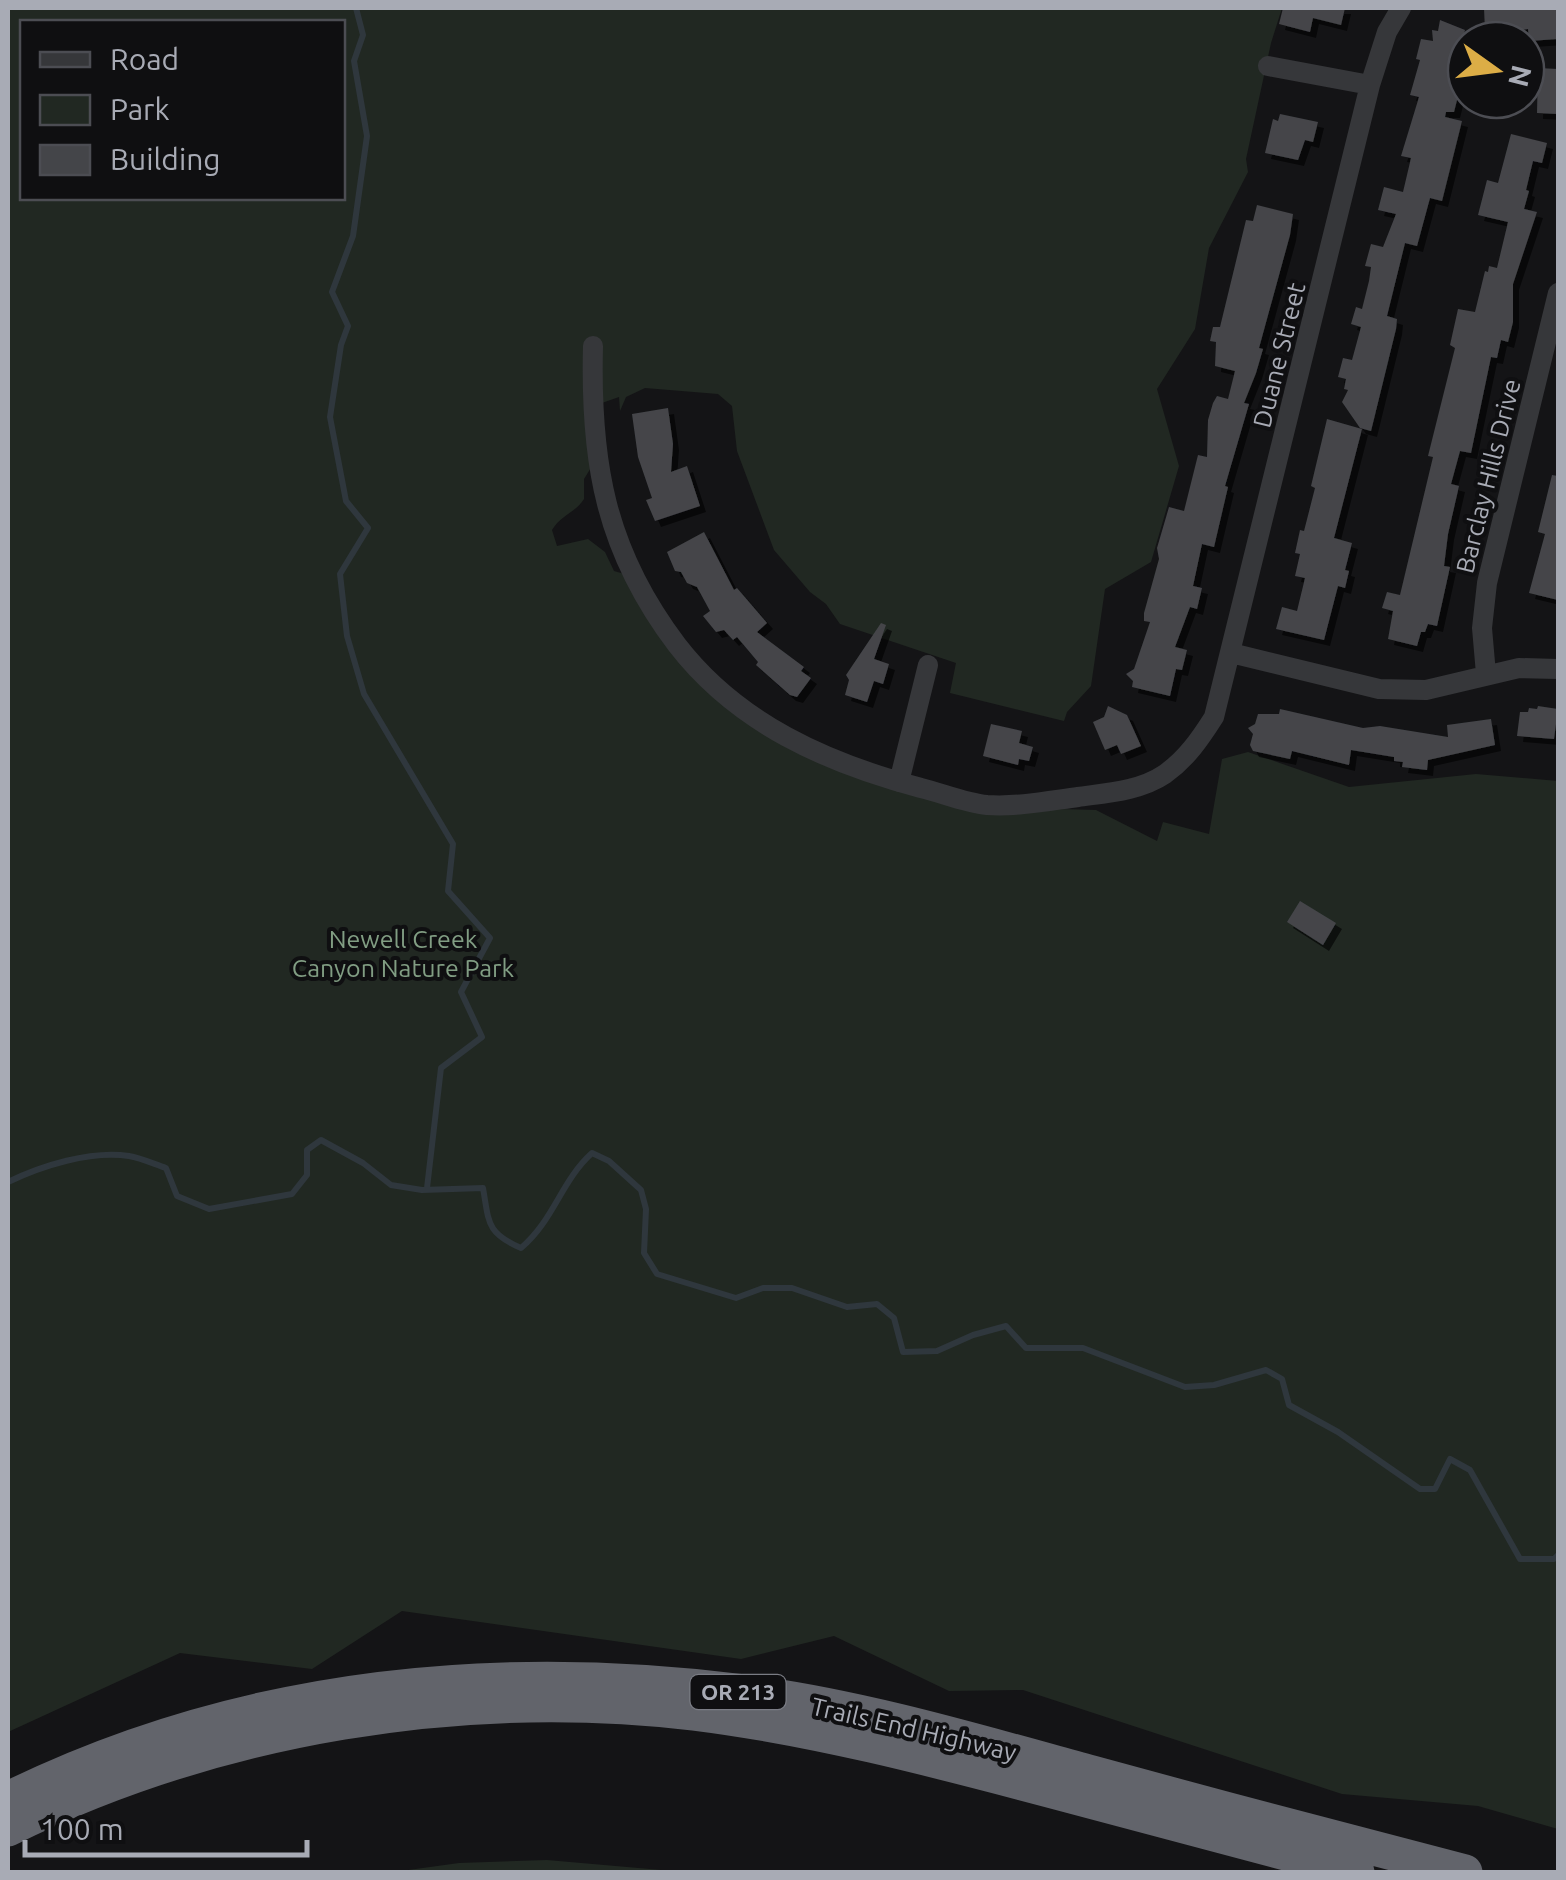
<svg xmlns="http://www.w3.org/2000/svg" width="1566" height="1880" font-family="Ubuntu,sans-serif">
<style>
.green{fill:#212822;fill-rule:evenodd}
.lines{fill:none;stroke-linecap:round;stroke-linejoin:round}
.stream{stroke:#2f373d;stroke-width:6}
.building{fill:#444549;filter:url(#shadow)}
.street{stroke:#36373a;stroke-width:20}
.highway{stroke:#62646b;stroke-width:35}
.labels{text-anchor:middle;stroke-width:8;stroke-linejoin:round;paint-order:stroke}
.shield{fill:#0f0f11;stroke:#7a7c84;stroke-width:2.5}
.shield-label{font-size:22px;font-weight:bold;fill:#a8abb5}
.street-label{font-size:25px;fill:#a8abb5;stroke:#0f0f11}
.park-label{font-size:25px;fill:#819d83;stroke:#0f0f11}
</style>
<defs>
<filter id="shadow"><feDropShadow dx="6" dy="6" stdDeviation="0" flood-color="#0009"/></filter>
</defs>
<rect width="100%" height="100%" fill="#141416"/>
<path class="green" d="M8,8H1282L1271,43L1246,159L1248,172L1209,248L1195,329L1157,389L1179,466L1151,562L1105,589L1091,686L1067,712L1064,721L950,693L956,663L840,624L826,604L810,592L774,550L737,451L732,406L718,394L645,388L626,397L620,411L619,397L599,404L597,458L584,479V499C575,513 561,515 552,530L557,546L588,539L605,552L614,571L628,575L752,723L957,806L1096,810L1157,841L1163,822L1209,834L1222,759L1248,752L1349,787L1476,774L1558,781V1829L1478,1806L1342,1794L1023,1690L949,1691L834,1636L741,1659L402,1611L312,1669L180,1653L8,1732ZM22,22H342V198H22Z
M547,1860L684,1872H394L459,1863Z"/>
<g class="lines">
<path class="stream" d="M356,8L363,35L354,61L367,136L353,236L332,292L348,326L341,345L330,417L346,501L368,528L340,574L347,636L364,694L453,844L448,891L490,938L461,992L482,1037L441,1068L427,1188
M8,1182C41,1166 91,1150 129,1156C141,1158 154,1164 166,1168L177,1196L209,1209L292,1194L307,1175V1150L321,1140L363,1163L391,1185L422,1190L483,1188C489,1222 486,1233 521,1248C554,1220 561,1181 592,1153L609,1161L641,1190L646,1209L644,1253L657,1274L736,1298L763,1288H792L847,1307L877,1304L894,1318L903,1352L937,1351L973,1335L1006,1326L1026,1348H1083L1185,1387L1214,1385L1266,1370L1282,1379L1289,1405L1338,1432L1420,1489H1435L1450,1459L1470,1470L1520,1559H1554L1558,1555"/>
</g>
<path class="building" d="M1283,8H1345L1341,25L1313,18L1310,32L1279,24Z
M1484,8H1558V39L1529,41L1528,29L1507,32L1497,40L1485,31Z
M1440,20L1465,30L1452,86L1460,88L1454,112H1446L1445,117L1462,121L1442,201L1430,198L1417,246L1405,243L1387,316L1397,319L1396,329L1371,431L1360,428L1342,402L1348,390L1344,389L1346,379L1338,377L1343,358L1352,360L1361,327L1351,324L1356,307L1362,309L1369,281L1371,267L1365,266L1371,244L1383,247L1396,214L1378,210L1384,187L1403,192L1411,158L1401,156L1419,97L1410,95L1420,60L1416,59L1421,39L1433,41L1432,30L1438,31Z
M1538,68L1558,69V114L1537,113Z
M1280,114L1318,122L1313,142L1305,140L1298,160L1265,153L1273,119L1278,121Z
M1511,134L1547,143L1542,163L1533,161L1526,190L1529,191L1524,209L1537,212L1513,284V322L1508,342L1501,340L1497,358L1491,357L1471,453L1460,451L1451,484L1459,486L1448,534L1444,566L1450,567L1437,626L1428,624L1425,632H1421L1417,646L1388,639L1393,611L1382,608L1387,592L1400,595L1433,457L1428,456L1455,348L1450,345L1458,309L1475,312L1485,271L1488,272L1489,266L1497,268L1508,222L1478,215L1487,180L1498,183Z
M1257,205L1293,214L1290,235L1259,348L1263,349L1256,373L1244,403L1249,404L1225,486L1228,487L1214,547L1202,544L1193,586L1202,588L1197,609L1190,607L1175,647L1187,650L1182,670L1176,669L1170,696L1132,687L1133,681L1126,674L1134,669L1150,622L1144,621V613L1159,559L1157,548L1169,507L1184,511L1198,455L1207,457L1208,420L1213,403L1217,396L1228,399L1235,371L1215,366L1216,342L1210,341L1213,327H1220L1246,220L1253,221Z
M668,408L673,444L671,472L687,466L700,506L655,521L646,500L652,498L638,457L632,414Z
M1327,419L1362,429L1334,538L1352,543L1345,570L1349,571L1345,588L1338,586L1324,640L1276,629L1282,607L1297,611L1305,578L1295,576L1300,554L1295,553L1300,530L1304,531L1315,488L1311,486Z
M1552,475L1558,476V600L1529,593L1545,534L1538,532Z
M704,532L734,590L737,588L767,623L757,632L804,667L801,671L811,678L797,697L790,695L756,665L758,662L737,637L733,640L724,630L716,632L703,616L710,611L697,587L687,583L681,572L675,571L667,552Z
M881,623L886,625L874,659L889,664L883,684L874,681L867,702L845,695L849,680L846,675Z
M1108,706L1127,715L1141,746L1121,754L1117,745L1105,750L1093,722L1104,717Z
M1538,706L1558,709L1554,739L1517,736L1520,712H1528L1529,708L1537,709Z
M1280,709L1363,728L1380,726L1448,737L1447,725L1491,719L1495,745L1428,760L1427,770L1402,767L1403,762L1394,761V757L1351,750L1349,765L1292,751L1290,759L1253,751L1250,745L1253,734L1248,728L1255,724L1258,714H1279Z
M991,724L1022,731L1019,743L1033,747L1029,761L1019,759L1018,765L983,756Z
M1300,901L1336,923L1323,945L1287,922Z"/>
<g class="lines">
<path class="street" d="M1268,66L1370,85
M593,346C590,462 605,550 677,645C738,724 827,763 921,788C942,793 965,803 987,805C1017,807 1048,801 1078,797C1107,793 1140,791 1165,774C1187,758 1200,739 1214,717L1370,85L1387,32L1401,8
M1231,653L1379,689L1426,690L1519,668L1558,669
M1486,674L1482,628L1487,583L1558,293
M899,782L928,665"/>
<path class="highway" d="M8,1799C240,1685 491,1660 746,1692C862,1707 979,1742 1092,1773C1216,1807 1341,1840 1465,1872
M8,1829C217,1726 462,1686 694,1713C814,1728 932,1759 1049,1790C1151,1818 1254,1845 1357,1872"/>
</g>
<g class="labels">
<rect class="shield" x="690.5" y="1675" width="95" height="34" rx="8"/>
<g class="shield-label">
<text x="738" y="1700">OR 213</text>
</g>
<g class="street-label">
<text transform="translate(1279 355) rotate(-76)" y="9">Duane Street</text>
<text transform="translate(1488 476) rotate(-76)" y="9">Barclay Hills Drive</text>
<text transform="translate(914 1729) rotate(13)" y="9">Trails End Highway</text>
</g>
<g class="park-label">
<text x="403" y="948">Newell Creek<tspan x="403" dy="29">Canyon Nature Park</tspan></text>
</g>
</g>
<rect width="1566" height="1880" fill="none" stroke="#a8abb5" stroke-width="20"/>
<rect x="20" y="20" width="325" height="180" fill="#0f0f11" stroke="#4c4d53" stroke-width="2.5"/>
<rect x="40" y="52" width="50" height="15" fill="#36373a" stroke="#4c4d53" stroke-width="2.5"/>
<text x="110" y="70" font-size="30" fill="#a8abb5">Road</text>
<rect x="40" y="95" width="50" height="30" fill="#212822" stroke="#4c4d53" stroke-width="2.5"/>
<text x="110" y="120" font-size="30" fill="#a8abb5">Park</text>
<rect x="40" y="145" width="50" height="30" fill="#444549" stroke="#4c4d53" stroke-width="2.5"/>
<text x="110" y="170" font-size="30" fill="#a8abb5">Building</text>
<g transform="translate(1496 70) rotate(104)"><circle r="48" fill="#0f0f11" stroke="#4c4d53" stroke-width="2.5"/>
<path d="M0-8L18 38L0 25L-18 38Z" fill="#dcad46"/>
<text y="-15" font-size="28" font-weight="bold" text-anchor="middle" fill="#a8abb5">N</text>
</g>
<path d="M25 1840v15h282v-15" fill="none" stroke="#a8abb5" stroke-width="5"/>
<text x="40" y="1840" font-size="30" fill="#a8abb5" stroke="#0f0f11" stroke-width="8" paint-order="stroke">100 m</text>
</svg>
